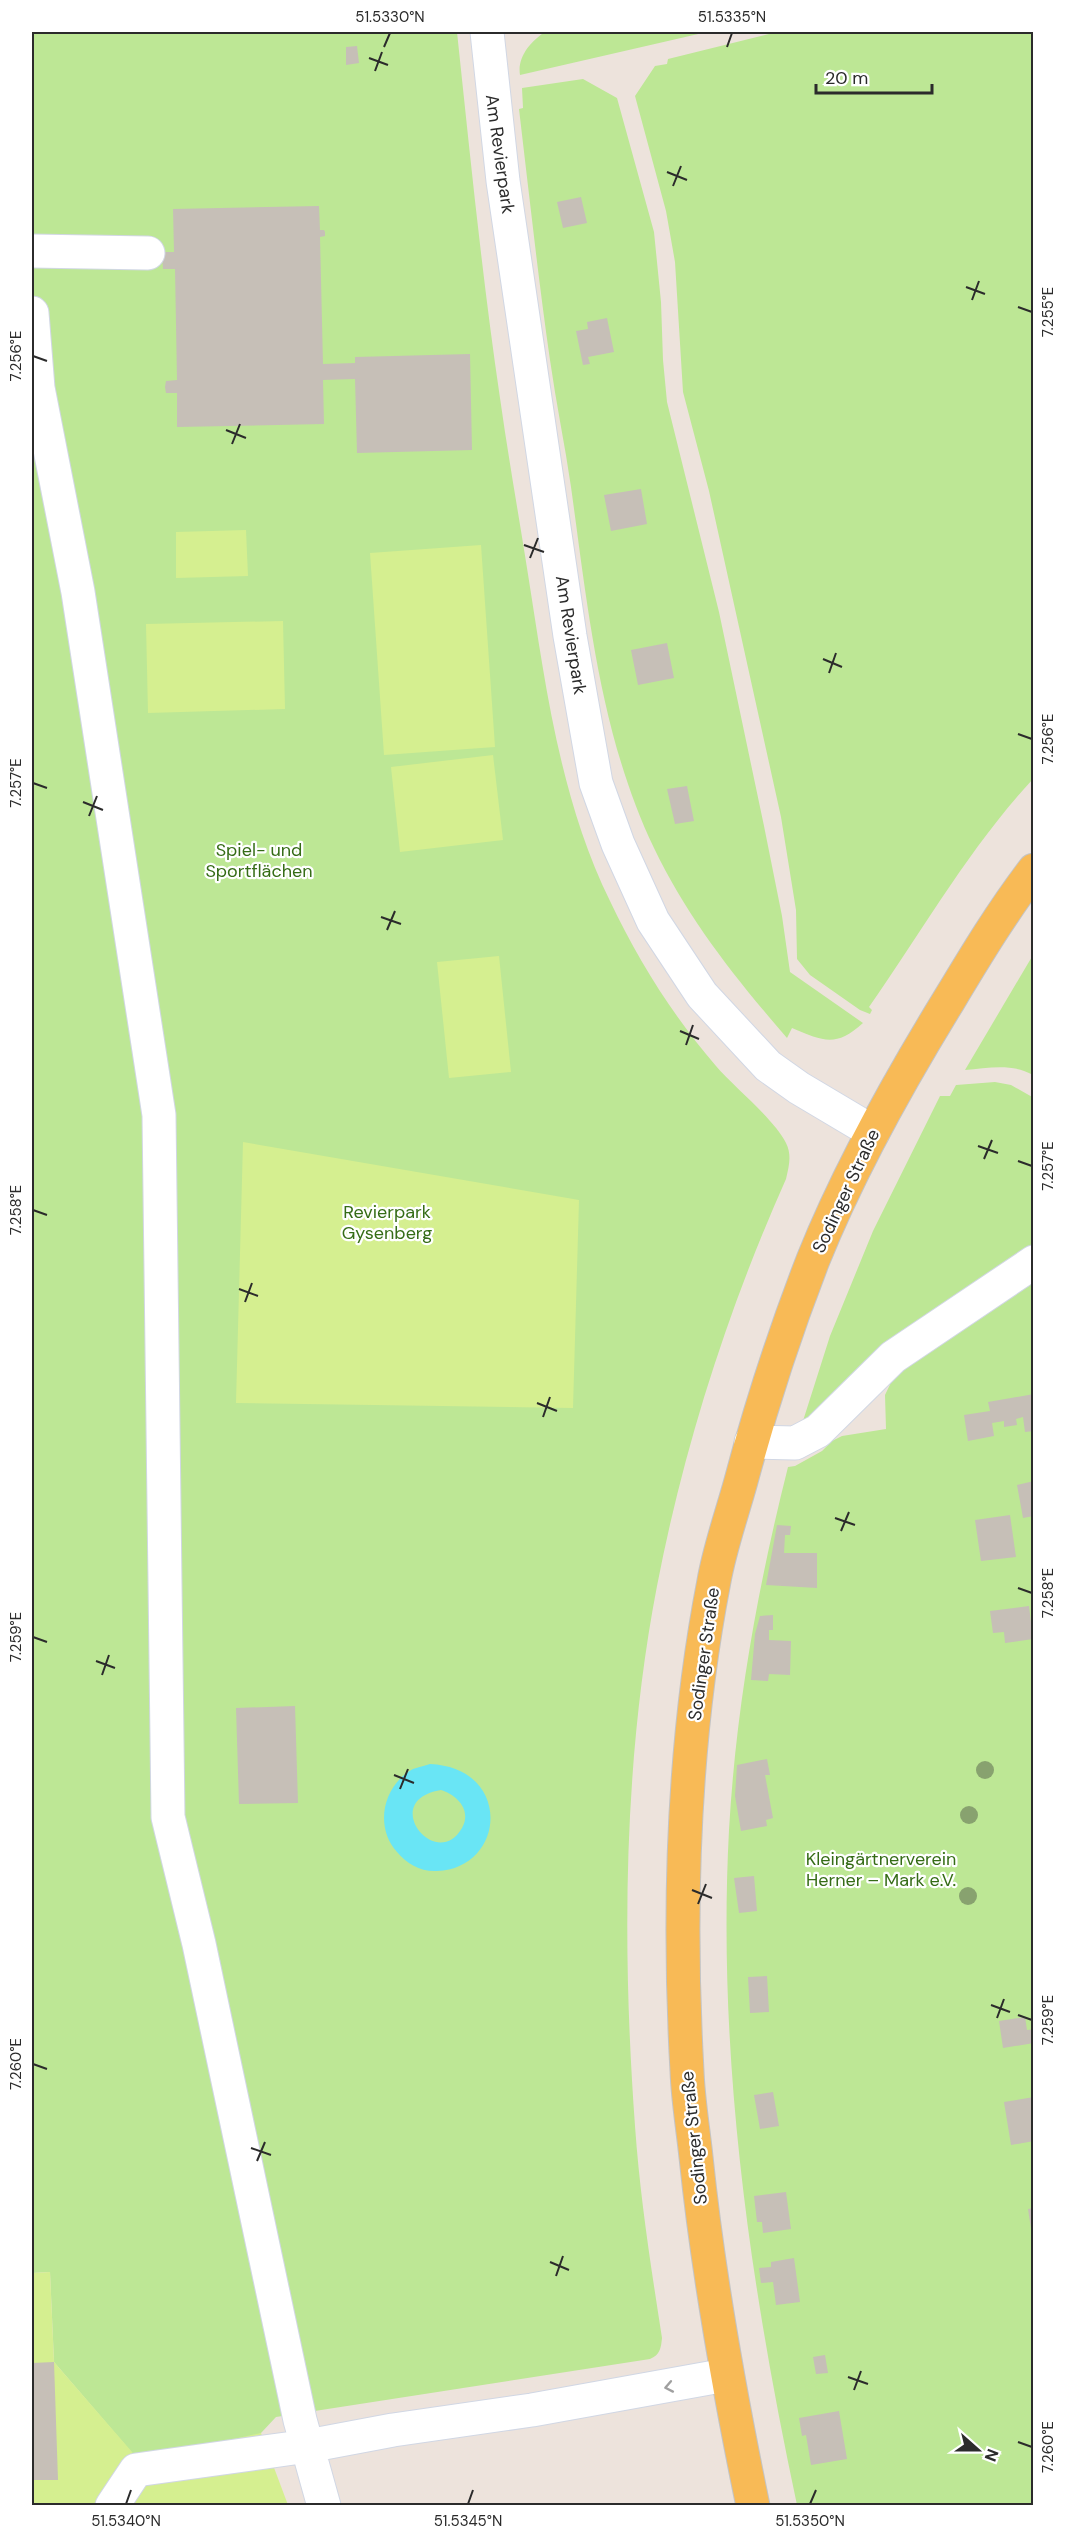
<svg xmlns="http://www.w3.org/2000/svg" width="1065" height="2537" font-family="'DM Sans',sans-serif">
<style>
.green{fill:#bde795}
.pitch{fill:#d5ef90}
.water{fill:#69e5f5;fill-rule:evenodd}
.building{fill:#c6bfb7}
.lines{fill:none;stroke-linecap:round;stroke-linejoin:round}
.minor-casing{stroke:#d1d7e4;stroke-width:35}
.major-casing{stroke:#c4c4c4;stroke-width:35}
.minor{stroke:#fff;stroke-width:33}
.major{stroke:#f8ba56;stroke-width:33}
.tree{fill:#88a26f}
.oneway{stroke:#a0a0a0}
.ticks{fill:none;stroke:#2b2b2b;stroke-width:2}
.labels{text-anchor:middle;stroke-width:4.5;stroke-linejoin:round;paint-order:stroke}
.street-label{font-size:18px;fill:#2b2b2b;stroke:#fff}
.park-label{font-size:18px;fill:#356c16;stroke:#fff}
.neatline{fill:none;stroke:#2b2b2b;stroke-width:2}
.ticks-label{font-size:15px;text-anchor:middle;fill:#2b2b2b}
</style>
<rect width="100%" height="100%" fill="#ede3dc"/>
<path class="green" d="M32,32H457C470,154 482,276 500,398C508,455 518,511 527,568C545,681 559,797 610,901C638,960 673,1016 716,1066C734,1087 775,1120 786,1143C792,1155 789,1166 786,1179C728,1309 684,1446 657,1586C623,1763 622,1947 635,2126C640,2197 651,2267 662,2338C661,2348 660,2355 650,2359L276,2417L261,2433L253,2437L139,2461L54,2362L50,2272L32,2273Z
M545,32H707L520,75C517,57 531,41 545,32Z
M777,32H1033V779C969,848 923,930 869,1007L872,1010L870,1014L860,1010L810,975L797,959L796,910L781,817L709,491L683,392L675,262L666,211L635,96L655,66L667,64L668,59Z
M583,79L617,98L654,232L661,302L663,360L667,402L719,612L764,826L782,916L790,972L863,1023C835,1048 824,1041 792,1028L787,1038C736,979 688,919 654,848C600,735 588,609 571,487C565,445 556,403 550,360C538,277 529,193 519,109L523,108L522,88Z
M1033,955V1075C1013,1063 988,1068 965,1070Z
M995,1082L1011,1085L1034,1098L1033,1250L802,1424L830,1336L873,1231L940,1096H950L956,1085Z
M1033,1280V2505H797C750,2284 717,2057 729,1830C736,1707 758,1586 788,1467L795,1466L822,1451L832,1441L842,1436L886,1429L885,1395L896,1372Z"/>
<path class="pitch" d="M246,530L248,576L176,578V532Z
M481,545L495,747L384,755L370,553Z
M283,621L285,709L148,713L146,624Z
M493,755L503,840L400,852L391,767Z
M499,956L511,1072L449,1078L437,962Z
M243,1142L579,1200L573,1408L236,1403Z
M50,2272L54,2362L139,2460L261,2433L288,2505L32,2506V2273Z"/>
<path class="water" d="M430,1764C513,1768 506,1868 437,1871C421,1872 407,1864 397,1852C374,1827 383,1785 413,1769C418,1767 425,1766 430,1764ZM441,1790C457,1795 472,1810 462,1828C436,1873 378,1800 441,1790Z"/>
<path class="building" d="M357,46L359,63L346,65V47Z
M581,197L587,223L563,228L557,202Z
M319,206L320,230H324L325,232V236L320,237L323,364L355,363V357L470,354L472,450L357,453L355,379L323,380L324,424L177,427V393H166L165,387L166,381L177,380L175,269H163L162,252H174L173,209Z
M607,318L614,352L588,357L590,364L583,365L576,331L588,329L587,322Z
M641,489L647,524L611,531L604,495Z
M667,643L674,678L638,685L631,650Z
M687,786L694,821L675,824L667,789Z
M1034,1394V1431L1025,1432L1023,1417L1016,1419L1017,1425L1004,1427V1421L992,1423L994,1436L968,1441L964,1415L990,1411L988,1402Z
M1034,1481V1516L1023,1518L1017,1485Z
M1010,1515L1016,1557L981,1561L975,1520Z
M777,1525L791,1526L790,1535H785L784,1553H817V1588L766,1585Z
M1029,1606L1033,1639L1005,1643L1004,1632L993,1633L990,1611Z
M773,1615V1630H769V1640L791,1641L790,1675L769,1674L768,1681L751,1680L755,1634L760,1616Z
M295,1706L298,1803L239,1804L236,1708Z
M767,1759L770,1775H765L773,1818L766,1820L767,1826L741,1831L735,1796L737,1765Z
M754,1876L757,1911L739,1913L734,1878Z
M767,1976L769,2012L750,2013L748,1977Z
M1025,2017L1027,2030L1034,2029V2043L1003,2048L999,2021Z
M773,2092L779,2126L760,2129L754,2095Z
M1034,2097V2141L1011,2145L1004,2102Z
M786,2192L791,2229L763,2233L762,2222H757L754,2196Z
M1034,2208V2235H1032L1028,2209Z
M794,2258L800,2302L776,2305L773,2282L761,2283L759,2268L771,2267V2262Z
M825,2355L828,2373L816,2374L813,2357Z
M54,2362L58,2480H32V2363Z
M839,2411L847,2459L811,2465L806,2435L802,2436L799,2418Z"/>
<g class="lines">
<defs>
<path id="minor" d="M487,32L503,181L570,636L596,783L618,844L653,921L702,995L768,1066L799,1088L873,1132
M32,251L148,253
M32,313L38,388L78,592L159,1115L168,1817L199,1944L300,2420L324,2506
M751,1442L795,1443L818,1431L893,1357L1034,1262
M112,2506L136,2470L308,2446L393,2430L532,2410L726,2375"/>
<path id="major" d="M753,2506C729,2390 708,2274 696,2157C693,2128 688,2100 687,2071C678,1910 683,1740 714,1581C720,1547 732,1514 741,1481C761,1406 785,1332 813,1260C849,1170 898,1083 949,1000C976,955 1002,912 1034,870"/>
</defs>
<use href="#minor" class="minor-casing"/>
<use href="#major" class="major-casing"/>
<use href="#minor" class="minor"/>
<use href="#major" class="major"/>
</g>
<g class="tree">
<circle cx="985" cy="1770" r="9"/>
<circle cx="969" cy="1815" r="9"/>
<circle cx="968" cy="1896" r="9"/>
</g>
<defs><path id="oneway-chevron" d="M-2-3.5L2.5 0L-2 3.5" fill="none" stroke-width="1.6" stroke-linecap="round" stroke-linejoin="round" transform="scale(1.5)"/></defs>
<use class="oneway" href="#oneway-chevron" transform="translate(669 2387) rotate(169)"/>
<path class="ticks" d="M384,47L390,33M727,47L732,33M369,58L388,65M375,71L382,52M667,172L687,180M673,186L681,166M966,287L985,294M972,300L979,281M1018,307L1032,312M33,356L47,361M226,430L246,438M232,444L240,424M524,545L544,552M530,558L538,538M823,659L842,667M829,673L836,653M1018,734L1032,739M33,783L47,788M83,802L103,810M89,816L97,796M381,917L401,924M387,930L395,911M680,1031L699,1039M686,1045L693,1025M978,1146L998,1153M984,1159L992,1140M1018,1161L1032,1166M33,1210L47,1215M239,1289L258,1296M245,1302L252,1283M537,1403L557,1411M543,1417L550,1397M835,1518L855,1525M841,1531L849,1512M1018,1588L1032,1593M33,1637L47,1642M96,1661L115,1668M102,1675L109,1655M394,1775L414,1783M400,1789L408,1769M692,1890L712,1898M698,1904L706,1884M991,2005L1010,2012M1018,2015L1032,2020M997,2018L1004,1999M33,2064L47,2069M251,2148L271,2155M257,2161L265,2142M550,2262L569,2270M556,2276L563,2256M848,2377L868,2384M854,2390L861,2371M1018,2442L1032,2447M126,2504L131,2490M468,2504L473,2490M810,2504L816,2490"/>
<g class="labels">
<g class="street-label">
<text transform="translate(500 154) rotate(82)" y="6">Am Revierpark</text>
<text transform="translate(571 635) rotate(81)" y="6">Am Revierpark</text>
<text transform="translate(846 1191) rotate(-65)" y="6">Sodinger Straße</text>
<text transform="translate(704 1654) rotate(-82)" y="6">Sodinger Straße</text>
<text transform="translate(694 2138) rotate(-96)" y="6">Sodinger Straße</text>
</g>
<g class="park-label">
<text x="259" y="856">Spiel- und<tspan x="259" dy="21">Sportflächen</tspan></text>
<text x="387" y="1218">Revierpark<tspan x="387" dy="21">Gysenberg</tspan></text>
<text x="881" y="1865">Kleingärtnerverein<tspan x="881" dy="21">Herner – Mark e.V.</tspan></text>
</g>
</g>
<rect width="1065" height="2537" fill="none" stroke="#ffffff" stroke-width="66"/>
<g transform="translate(978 2450) rotate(111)" stroke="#ffffff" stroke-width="4.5" paint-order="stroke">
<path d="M0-4.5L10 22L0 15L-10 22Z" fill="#2b2b2b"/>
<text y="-9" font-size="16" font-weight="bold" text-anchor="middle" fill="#2b2b2b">N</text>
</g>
<path d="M816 84v9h116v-9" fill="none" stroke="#2b2b2b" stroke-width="3"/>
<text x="825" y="84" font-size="18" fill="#2b2b2b" stroke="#ffffff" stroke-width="4.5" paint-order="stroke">20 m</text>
<rect x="33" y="33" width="999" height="2471" class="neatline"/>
<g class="ticks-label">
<text x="390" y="22">51.5330°N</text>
<text x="732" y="22">51.5335°N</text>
<text transform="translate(1048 312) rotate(-90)" y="5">7.255°E</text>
<text transform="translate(16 356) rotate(-90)" y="5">7.256°E</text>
<text transform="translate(1048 739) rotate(-90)" y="5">7.256°E</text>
<text transform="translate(16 783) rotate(-90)" y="5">7.257°E</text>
<text transform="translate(1048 1166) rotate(-90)" y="5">7.257°E</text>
<text transform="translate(16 1210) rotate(-90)" y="5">7.258°E</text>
<text transform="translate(1048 1593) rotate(-90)" y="5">7.258°E</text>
<text transform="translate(16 1637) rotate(-90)" y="5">7.259°E</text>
<text transform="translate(1048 2020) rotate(-90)" y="5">7.259°E</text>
<text transform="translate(16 2064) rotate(-90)" y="5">7.260°E</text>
<text transform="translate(1048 2447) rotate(-90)" y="5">7.260°E</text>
<text x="126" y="2526">51.5340°N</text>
<text x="468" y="2526">51.5345°N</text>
<text x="810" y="2526">51.5350°N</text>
</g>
</svg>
